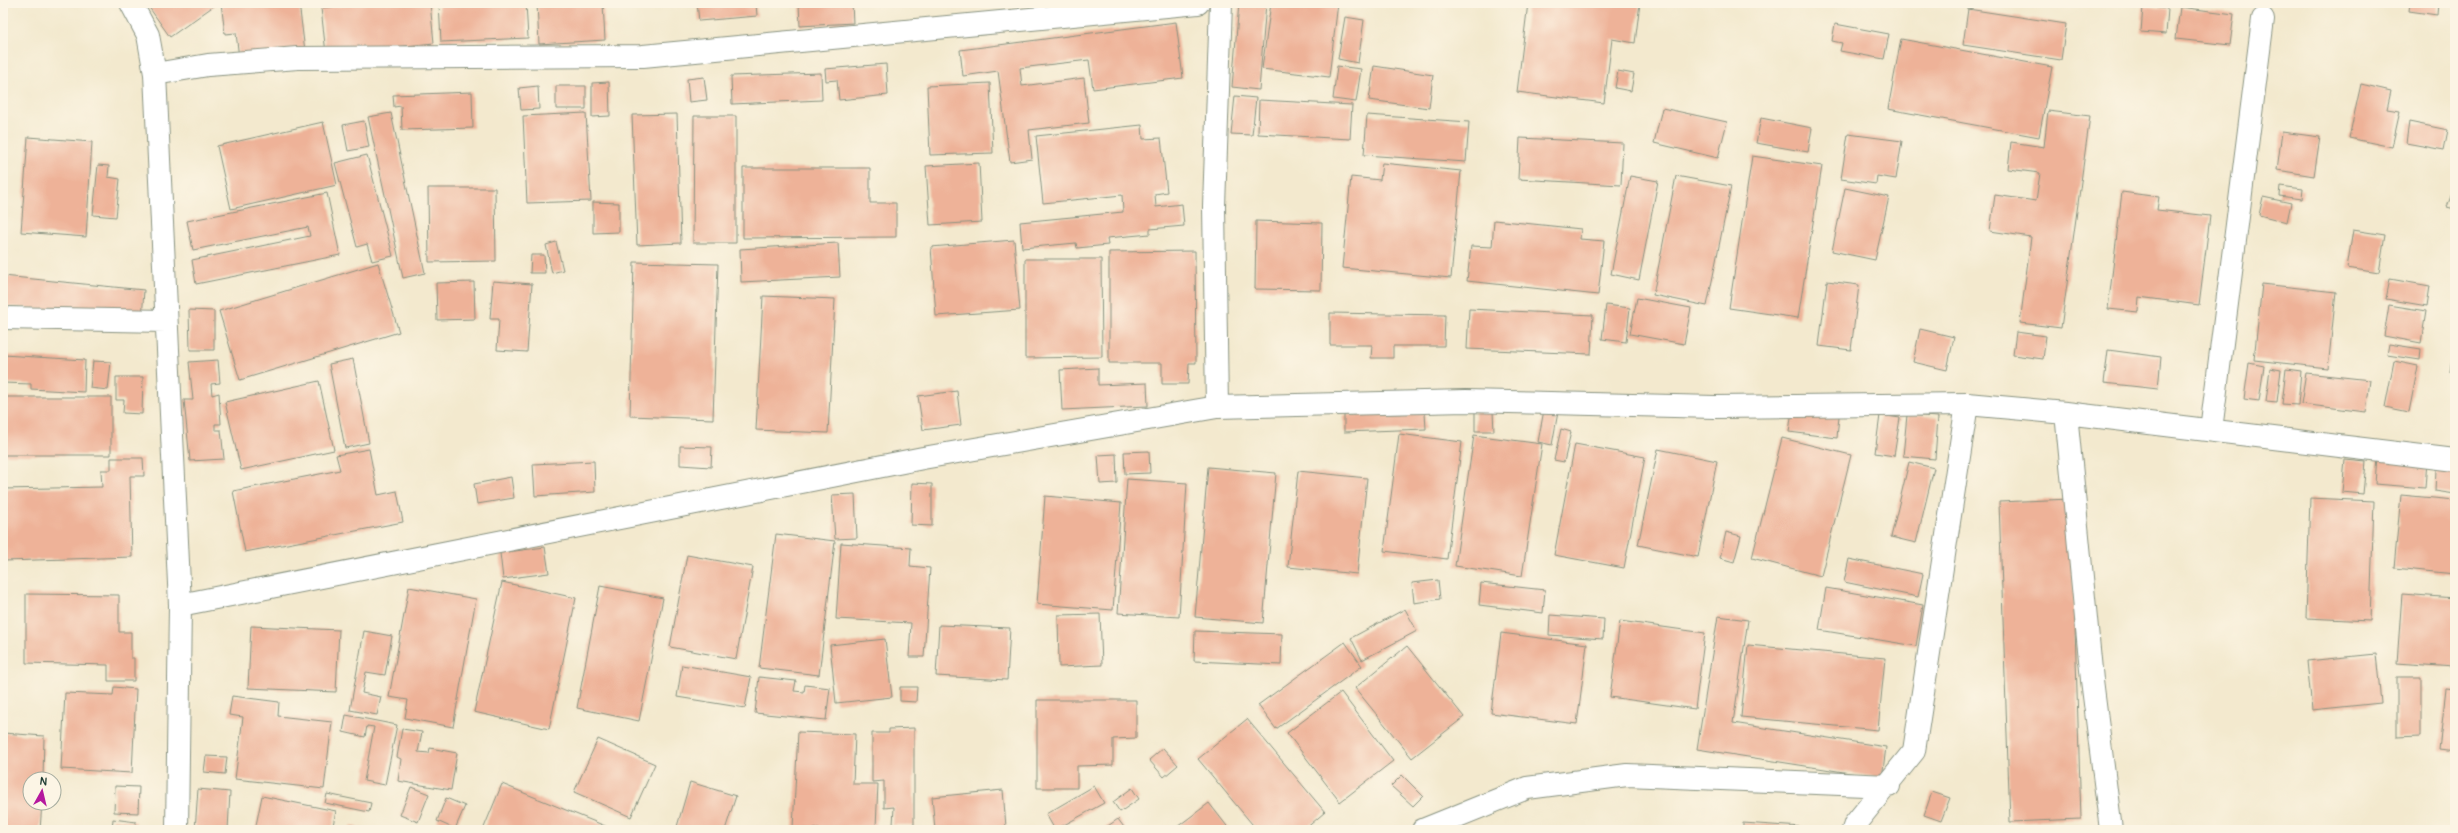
<svg xmlns="http://www.w3.org/2000/svg" width="2458" height="833" font-family="Pangolin,sans-serif">
<style>
.building{fill:#eeb298}
.lines{fill:none;stroke-linecap:round;stroke-linejoin:round}
.minor-casing{stroke:#899381;stroke-width:24}
.minor{stroke:#fff;stroke-width:22}
</style>
<rect width="100%" height="100%" fill="#fcf5e5"/>
<filter id="ink" filterUnits="userSpaceOnUse"><feTurbulence type="fractalNoise" baseFrequency=".025" numOctaves="2"/><feDisplacementMap in="SourceGraphic" scale="8" xChannelSelector="R" yChannelSelector="G"/><feConvolveMatrix kernelMatrix="1 2 1 2 8 2 1 2 1" color-interpolation-filters="sRGB"/></filter>
<filter id="wash" filterUnits="userSpaceOnUse"><feTurbulence type="fractalNoise" baseFrequency=".012" numOctaves="4" result="noise"/><feDisplacementMap in="SourceGraphic" scale="16" xChannelSelector="R" yChannelSelector="G"/><feGaussianBlur stdDeviation="0.9" result="paint"/><feColorMatrix in="noise" values="0 0 0 0 0 0 0 0 0 0 0 0 0 0 0 0 0 1.4 0 .05"/><feComposite in="paint" operator="in"/></filter>
<g filter="url(#wash)">
<rect width="100%" height="100%" fill="#f3e9ce"/>
<g id="blocks">
<path class="building" d="M146,3H218L170,37Z
M221,3H299L305,51L239,58L236,33L225,34Z
M367,3H430L434,43L326,54L321,8Z
M439,3H526L528,38L441,42Z
M537,3H603L605,40L539,44Z
M697,3H756L757,16L699,21Z
M799,3H852L853,23L800,26Z
M1239,3H1266L1259,90L1232,87Z
M1271,3H1338L1329,77L1262,69Z
M1528,3H1640L1635,43L1612,39L1604,103L1517,92Z
M2410,3H2438L2437,15L2409,11Z
M2143,6L2168,9L2166,34L2141,32Z
M2180,7L2234,14L2230,45L2176,39Z
M1968,9L2066,24L2061,60L1963,45Z
M1345,17L1364,20L1358,63L1338,59Z
M1176,22L1183,78L1093,89L1089,60L1020,68L1022,86L1084,78L1089,123L1029,130L1032,159L1010,162L998,71L963,76L960,50Z
M1835,24L1889,34L1884,59L1840,51L1842,43L1832,41Z
M1901,39L2052,67L2039,137L1888,109Z
M886,64L888,95L839,100L837,80L826,81L825,69Z
M1337,66L1361,69L1356,102L1333,99Z
M1374,66L1433,75L1429,108L1369,100Z
M1618,71L1634,74L1631,91L1615,88Z
M821,73L822,100L732,104L731,76Z
M704,77L707,100L689,102L687,79Z
M609,82L610,116L592,117V83Z
M990,83L993,153L930,155L927,86Z
M2361,84L2391,91L2387,109L2400,111L2392,147L2349,138Z
M538,86L539,109L521,110L519,88Z
M556,86H586V109H556Z
M472,92L473,128L402,130L401,106L394,107L393,95Z
M1235,96L1256,98L1252,135L1231,134Z
M1259,100L1352,105L1350,139L1258,134Z
M1662,108L1727,122L1718,158L1654,143Z
M2048,111L2090,116L2061,328L2020,323L2031,237L1990,231L1995,195L2036,201L2040,173L2008,169L2011,142L2044,147Z
M391,113L425,273L403,278L368,117Z
M586,113L591,201L527,203L523,116Z
M677,114L681,243L637,245L632,115Z
M1367,115L1469,122L1466,162L1364,155Z
M694,116H736V243H693Z
M1761,118L1812,128L1808,152L1756,143Z
M364,121L369,147L348,151L343,125Z
M323,122L337,185L231,209L217,146Z
M2409,122L2448,130L2444,150L2406,143Z
M1142,125L1143,139L1161,138L1167,192L1155,194L1156,207L1182,204L1184,226L1150,229V234L1107,238L1108,245L1077,248L1076,243L1022,248L1020,222L1123,212L1122,195L1043,203L1036,136Z
M2282,132L2320,137L2314,176L2277,170Z
M1848,134L1902,141L1896,179L1877,176L1876,184L1841,179Z
M28,137L92,142L86,237L21,232Z
M1520,138L1623,143L1621,185L1518,179Z
M367,155L393,256L372,261L367,244L357,247L335,163Z
M1752,156L1822,166L1798,318L1729,308Z
M979,163L982,222L930,225L926,166Z
M1382,163L1461,171L1451,278L1342,268L1351,177L1380,180Z
M98,165L109,166L108,177L120,179L116,217L93,215Z
M743,168H870V203H896V237L743,238Z
M1630,176L1658,181L1639,280L1611,274Z
M1676,176L1731,186L1707,306L1653,295Z
M2455,185V209L2447,207Z
M2280,186L2303,189L2302,199L2279,196Z
M428,188H495L496,261L429,262Z
M1845,188L1889,197L1875,260L1832,251Z
M2122,192L2159,197L2157,210L2210,216L2199,305L2139,297L2138,312L2108,309Z
M327,193L340,255L196,284L192,260L310,236L308,227L193,250L187,221Z
M2263,197L2291,203L2287,222L2259,215Z
M593,202L619,203V232L593,233Z
M1494,220L1581,229L1580,239L1604,241L1598,295L1467,281L1471,246L1492,247Z
M1256,221L1322,223L1321,290L1255,289Z
M2353,230L2385,235L2379,273L2347,268Z
M1014,240L1020,310L936,316L931,247Z
M556,242L563,270L552,273L546,245Z
M838,243L840,277L741,282L740,249Z
M1195,251L1196,363H1189L1188,384H1162V363H1109V252Z
M531,255H544L545,273H530Z
M1025,259H1101L1102,357L1025,358Z
M634,262L718,264L713,419L630,416Z
M378,263L399,332L240,380L219,311Z
M3,276L144,290L142,319L3,306Z
M2390,279L2430,286L2427,306L2386,299Z
M493,281L532,284L527,352L497,350L499,319H490Z
M1827,281L1859,285L1851,350L1819,346Z
M474,282L475,319L437,320L436,283Z
M2262,284L2336,292L2328,368L2254,360Z
M763,296L835,299L828,433L756,430Z
M1637,298L1691,308L1684,344L1630,334Z
M1606,305L1630,308L1626,342L1602,339Z
M2389,305L2426,311L2421,343L2384,336Z
M1469,309L1593,315L1591,354L1467,349Z
M189,310L214,311V350H190Z
M1330,313L1445,315L1444,346H1393V358H1371L1372,345H1330Z
M1920,329L1954,337L1947,370L1913,362Z
M2016,332L2046,336L2043,359L2013,355Z
M2454,343H2455V373L2450,372Z
M2389,344L2421,349L2420,360L2387,355Z
M2108,350L2161,357L2158,389L2104,383Z
M3,355L85,360L84,392L31,389V384L3,383Z
M353,359L369,443L345,448L329,364Z
M218,360L220,383L211,384L212,395L219,393L221,424H215V430H221L224,459L190,461L184,400H193L189,362Z
M93,361L111,362L108,390L90,388Z
M2394,361L2418,366L2409,412L2385,407Z
M2249,363L2264,366L2259,401L2244,399Z
M1098,368V385L1147,383L1148,406L1062,410L1060,370Z
M2270,368L2281,370L2277,402L2266,401Z
M2286,369L2301,371L2298,405L2282,404Z
M2306,373L2370,380L2366,412L2301,404Z
M116,377H143L142,414L123,413L124,400H116Z
M319,381L334,450L241,470L225,402Z
M957,391L961,425L923,430L918,396Z
M3,397H111V455H4Z
M1544,410L1558,412L1552,445L1538,442Z
M1792,410L1839,416L1837,438L1789,432Z
M1475,412H1493L1494,431H1475Z
M1425,413L1426,429L1344,432V415Z
M1880,415L1900,418L1894,456L1875,453Z
M1907,415L1938,417L1935,459L1903,456Z
M1561,429L1571,432L1564,462L1554,460Z
M1399,434L1462,442L1447,559L1384,551Z
M1474,435L1542,444L1522,576L1455,566Z
M1782,438L1851,455L1821,576L1752,558Z
M1575,444L1645,457L1624,568L1554,555Z
M680,446L712,447L711,467L680,465Z
M369,449L378,495L397,491L403,522L245,552L233,491L340,470L336,455Z
M1658,449L1717,461L1698,557L1638,545Z
M1149,451L1150,473L1125,474L1124,452Z
M1116,454L1117,483L1100,484L1098,455Z
M2377,457L2427,461L2425,488L2375,484Z
M111,458H143L144,476H130L132,557L4,561L3,489L102,487L101,470H111Z
M2345,460L2366,462L2363,494L2342,492Z
M594,461L595,492L535,496L533,464Z
M1909,462L1934,468L1916,543L1891,537Z
M1208,467L1276,473L1263,623L1195,617Z
M2436,469L2455,471V494L2435,491Z
M1298,471L1367,478L1357,574L1288,567Z
M511,477L514,498L477,504L474,484Z
M1127,479L1187,483L1179,617L1118,613Z
M912,483L932,484V526L911,525Z
M855,494L857,538L835,539L832,495Z
M2401,495L2455,500V574L2394,568Z
M1045,496L1121,503L1113,610L1037,604Z
M2310,498L2374,501L2370,621L2306,618Z
M2071,499L2081,819L2010,822L1999,502Z
M1726,532L1741,536L1734,562L1720,558Z
M776,534L835,541L819,675L759,668Z
M841,543L911,548L910,566L930,568L924,657H909L911,623L836,619Z
M545,547L549,573L503,579L500,553Z
M687,555L753,567L736,659L670,647Z
M1849,559L1923,574L1918,597L1844,582Z
M1438,580L1440,599L1414,603L1412,583Z
M502,582L576,598L549,729L474,712Z
M1481,583L1545,590L1543,613L1479,605Z
M600,586L663,598L639,721L577,708Z
M409,587L476,599L453,727L405,718L408,700L389,697Z
M1826,588L1923,605L1916,646L1819,630Z
M26,594L119,595V632H131V658H134V681H108V665L26,663Z
M2402,594L2455,598V667L2397,663Z
M1405,609L1417,631L1362,660L1351,638Z
M1100,614L1102,665L1059,667L1058,615Z
M1550,615L1604,619L1603,639L1549,635Z
M1718,616L1748,620L1733,723L1886,747L1882,778L1697,749Z
M1620,621L1705,633L1695,709L1610,697Z
M939,625L1010,628L1007,680L936,676Z
M251,626L339,630L336,692L248,688Z
M364,631L392,636L385,675L366,672L362,693L381,697L377,715L350,710Z
M1195,631L1282,634L1281,665L1194,661Z
M1501,633L1587,644L1577,724L1491,713Z
M885,639L892,697L836,703L830,645Z
M1345,642L1362,666L1276,729L1258,705Z
M1748,645L1885,658L1878,730L1741,717Z
M1407,646L1464,717L1412,758L1355,688Z
M2376,654L2381,703L2312,710L2307,661Z
M682,665L751,677L745,708L677,697Z
M759,677L796,681L794,691L804,692L805,685L830,688L826,720L755,713Z
M2397,677H2421V736L2397,737Z
M114,687L136,689L132,773L61,769L65,693L113,695Z
M900,687H917L916,702L900,701Z
M2446,689L2455,690V752L2439,750Z
M1341,692L1393,761L1340,802L1287,733Z
M232,696L279,702L278,716L332,722L324,789L235,779L243,717L229,715Z
M1037,700H1136V738L1113,739V765L1077,766V788H1037Z
M346,715L397,725L385,785L364,781L374,727L367,726L365,737L343,732Z
M1247,719L1325,812L1304,830H1257L1198,759Z
M914,728V825H893L894,807L884,808V781L872,782V733H889V729Z
M402,729L422,732L418,752L429,753L430,748L457,753L451,790L398,781L401,759L397,757Z
M798,732L855,734L853,784H878L876,827L847,826L848,830L793,828Z
M3,733L44,736L43,779H30V803H42L40,830H3Z
M598,739L655,764L631,817L574,792Z
M1163,748L1178,765L1164,777L1149,760Z
M206,756L227,757L225,774L204,772Z
M1402,775L1423,796L1413,806L1391,786Z
M690,782L736,796L725,830H676Z
M502,784L615,830H483Z
M115,786L139,787L138,813L114,812Z
M1094,786L1104,803L1055,830L1046,814Z
M411,787L429,794L418,822L400,815Z
M1132,788L1139,799L1120,812L1113,802Z
M198,789L230,792L228,830H195Z
M1003,790L1006,827L935,830L932,797Z
M1932,792L1950,798L1941,821L1924,815Z
M2454,793L2455,830H2451Z
M327,794L371,803L369,812L325,803Z
M262,796L336,811L332,830H255Z
M446,798L465,806L455,829L437,821Z
M1209,803L1230,830H1173Z
M113,819L136,822L135,830H112Z
M1118,819L1126,830H1102Z
M1743,823L1816,828V830H1743Z
M351,825L366,830H349Z"/>
</g>
</g>
<g filter="url(#ink)">
<use href="#blocks" fill-opacity="0" stroke="#899381" stroke-width="1"/>
<g class="lines">
<defs>
<path id="minor" d="M131,3L148,35L155,74L180,605L177,830
M155,74L208,65L298,58L643,56L1198,3
M3,318L166,321
M1217,407L1214,206L1221,3
M2066,413L2092,680L2111,830
M2211,430L2263,19
M180,605L923,458L1217,407L1466,401L1715,407L1967,404L2066,413L2455,460
M1423,830L1527,788L1627,775L1889,786
M1853,830L1855,824L1914,751L1967,404"/>
</defs>
<use href="#minor" class="minor-casing"/>
<use href="#minor" class="minor"/>
</g>
</g>
<rect width="2458" height="833" fill="none" stroke="#fcf5e5" stroke-width="16"/>
<g transform="translate(42 791) rotate(8)"><circle r="19" fill="#fcf5e5" stroke="#a4ab9e"/>
<path d="M0-3L7 15L0 10L-7 15Z" fill="#b5179e"/>
<text y="-6" font-size="11" font-weight="bold" text-anchor="middle" fill="#1f3d34">N</text>
</g>
</svg>
